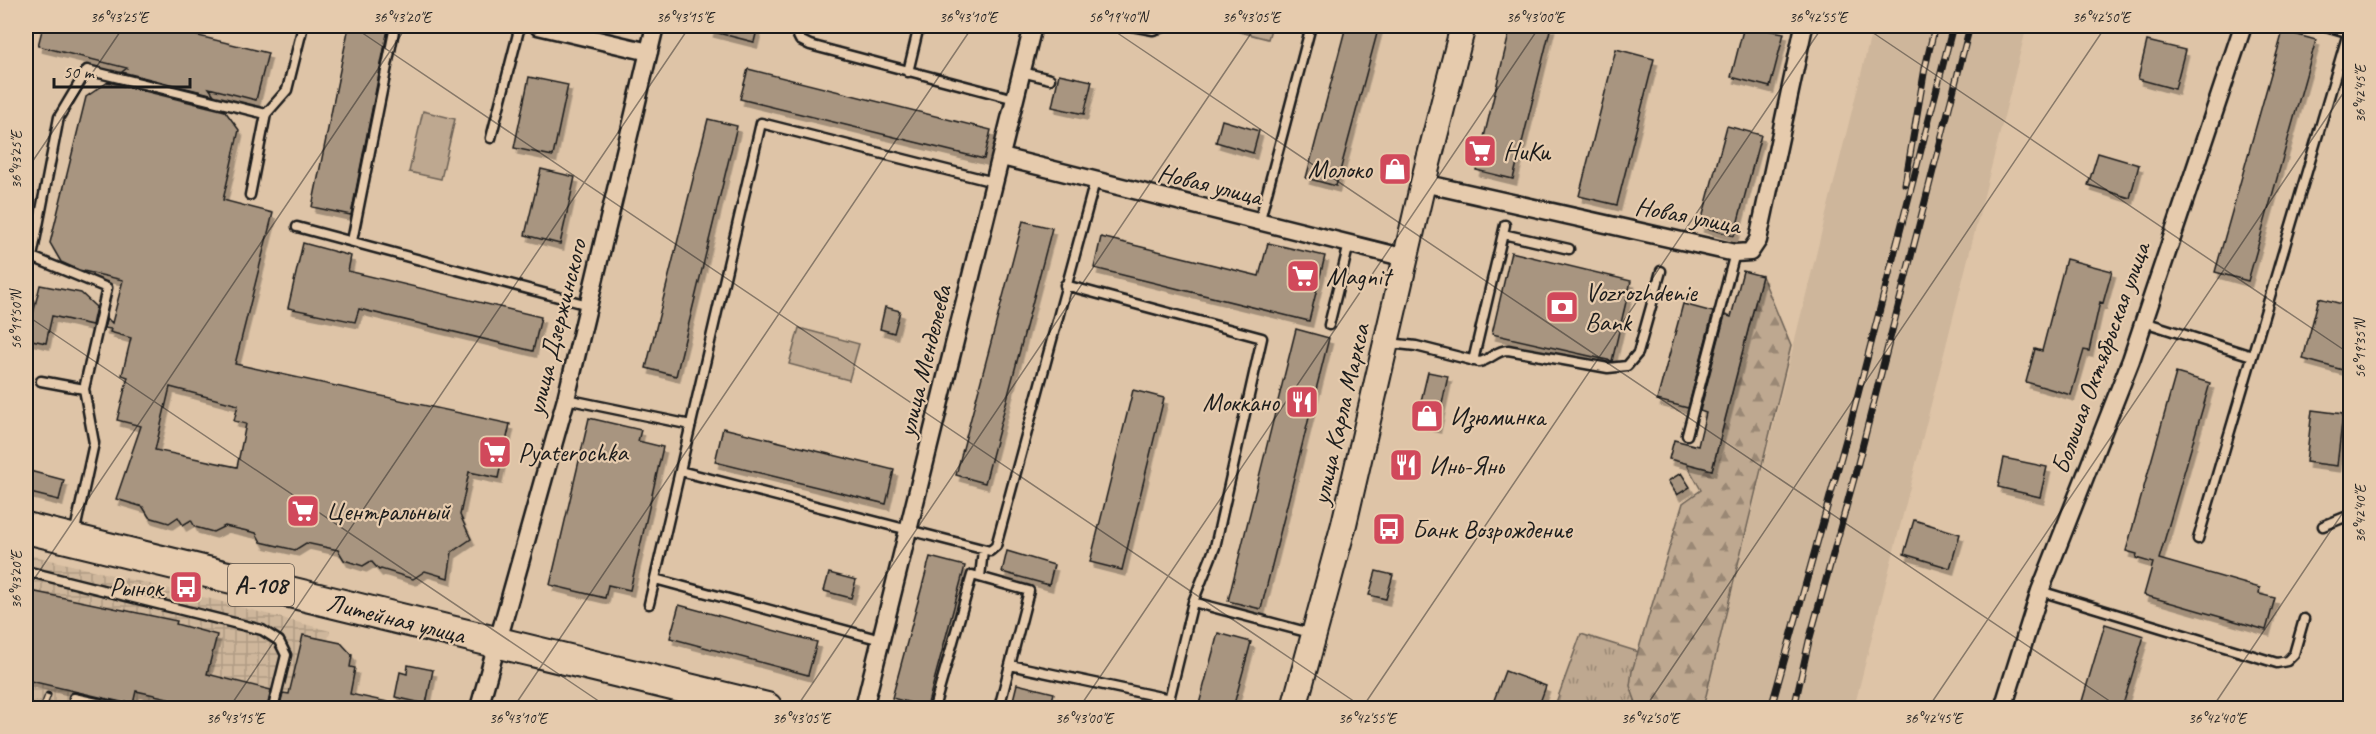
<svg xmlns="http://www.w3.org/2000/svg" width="2376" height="734" font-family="Caveat,sans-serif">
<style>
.built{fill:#ceb69b}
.industrial{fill:url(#industrial-grid)}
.grass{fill:url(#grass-tufts);stroke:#6d6256;stroke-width:1.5}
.forest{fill:url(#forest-firs);stroke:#6d6256;stroke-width:1.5}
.pitch{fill:#bea890;stroke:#6d6256;stroke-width:1.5}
.building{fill:#a89580;stroke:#1c1c1c;stroke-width:1.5;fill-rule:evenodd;filter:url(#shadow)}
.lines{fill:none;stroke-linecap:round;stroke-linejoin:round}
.lane-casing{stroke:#1c1c1c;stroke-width:13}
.street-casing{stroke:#1c1c1c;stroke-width:21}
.secondary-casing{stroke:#1c1c1c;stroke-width:28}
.highway-casing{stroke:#1c1c1c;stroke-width:34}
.lane{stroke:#e6cbad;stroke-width:8}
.street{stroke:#e6cbad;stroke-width:16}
.secondary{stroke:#e6cbad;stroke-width:24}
.highway{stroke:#e6cbad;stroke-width:30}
.rail-casing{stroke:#1c1c1c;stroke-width:7}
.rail{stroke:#e6cbad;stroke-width:4.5;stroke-dasharray:14;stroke-linecap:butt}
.ticks{fill:none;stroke:#1c1c1c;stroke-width:1.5;stroke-opacity:0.45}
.labels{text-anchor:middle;stroke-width:4.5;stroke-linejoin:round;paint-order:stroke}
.shield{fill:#e6cbad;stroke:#595048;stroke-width:1.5}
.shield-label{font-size:24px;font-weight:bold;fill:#1c1c1c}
.poi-label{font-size:26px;fill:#1c1c1c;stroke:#e6cbad;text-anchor:start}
.street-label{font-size:26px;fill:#1c1c1c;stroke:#e6cbad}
.neatline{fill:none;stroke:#1c1c1c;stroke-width:2}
.ticks-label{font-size:15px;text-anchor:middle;fill:#1c1c1c}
</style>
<defs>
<pattern id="industrial-grid" width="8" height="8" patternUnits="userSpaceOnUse" patternTransform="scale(1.5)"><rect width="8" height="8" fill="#ceb69b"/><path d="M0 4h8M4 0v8" fill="none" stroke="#b09c85"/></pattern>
<pattern id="grass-tufts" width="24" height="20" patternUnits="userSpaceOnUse" patternTransform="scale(1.5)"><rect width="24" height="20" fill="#bea890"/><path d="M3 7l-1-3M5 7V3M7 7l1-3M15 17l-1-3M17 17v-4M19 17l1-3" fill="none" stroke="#9a8875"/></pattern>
<pattern id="forest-firs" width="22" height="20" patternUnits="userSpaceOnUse" patternTransform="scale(1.5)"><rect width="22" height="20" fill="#bea890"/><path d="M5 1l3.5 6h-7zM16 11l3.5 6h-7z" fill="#9a8875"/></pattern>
<filter id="shadow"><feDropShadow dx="3.5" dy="6" stdDeviation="0" flood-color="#0004"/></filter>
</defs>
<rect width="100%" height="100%" fill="#dec4a7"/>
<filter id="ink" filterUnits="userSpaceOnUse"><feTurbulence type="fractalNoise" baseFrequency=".0167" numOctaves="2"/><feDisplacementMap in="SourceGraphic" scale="12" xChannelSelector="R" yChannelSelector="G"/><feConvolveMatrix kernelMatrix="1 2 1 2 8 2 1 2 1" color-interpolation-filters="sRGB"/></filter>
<g filter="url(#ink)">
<path class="built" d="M1873,26H2027L1854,708H1703Z"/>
<path class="industrial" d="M26,554L211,599L330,631L312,708H26Z"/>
<path class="grass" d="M1581,634L1639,652C1631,673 1629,687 1638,708H1554Z"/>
<path class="forest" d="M1762,276L1791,346L1703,708H1638L1630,686L1632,671L1683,503L1701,490L1686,463L1712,470Z"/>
<path class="pitch" d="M1217,26H1272L1268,39Z
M423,111L455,119L441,179L409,172Z
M799,328L859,344L849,380L789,364Z"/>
<path class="building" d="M43,26H158L268,53L256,100L209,88L214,95L122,72L127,68L38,46Z
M349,26L388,29L351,215L312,207Z
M711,26H758L754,42L710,31Z
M1346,26H1379L1336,186L1306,178Z
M1511,26H1551L1513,179L1476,170Z
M1744,26L1784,33L1770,87L1731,77Z
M2283,31L2316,40L2248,281L2215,272Z
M2147,41L2185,50L2175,89L2138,79Z
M1616,49L1654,59L1617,205L1579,196Z
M748,69L991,130L984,159L740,99Z
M1059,74L1092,81L1084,114L1052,107Z
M529,77L568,85L553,156L514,148Z
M108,82L225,111L239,130L223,200L273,213L235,364L510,424L498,478L469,472L460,515L471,539L452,552L448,578L425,571L413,579L381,569L379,570L371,561L363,566L344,560L338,550L306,543L295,550L261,542L256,533L225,526L213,532L195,527L191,520L183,525L178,517L169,523L149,517L143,507L116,499L141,426L117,420L128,377L122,375L131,338L110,332L111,329L104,328L107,318L112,323L123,280L79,270L61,262L50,243L86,97ZM170,387L238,405L234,421L246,424L237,467L155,450Z
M708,119L737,126L676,376L646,368Z
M1222,120L1259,131L1253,153L1216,142Z
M1727,126L1761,135L1734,236L1700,226Z
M2098,153L2139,165L2130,198L2088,185Z
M541,169L575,177L560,244L525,235Z
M1023,221L1052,228L985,483L956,475Z
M1101,237L1259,276L1268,243L1325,256L1309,321L1094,268Z
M303,243L351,256L348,271L541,317L533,351L359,309L355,322L288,308Z
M1511,252L1631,281L1612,361L1492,334Z
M2066,259L2112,271L2103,303L2100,302L2089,351L2084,350L2071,395L2026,382L2035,349L2042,351Z
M1743,271L1762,276L1712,470L1669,459L1674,440L1698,446L1706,413L1700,411L1725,315L1731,317Z
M40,285L81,293L96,307L92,325L52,316L46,343L27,339Z
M2319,298L2350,306V372L2303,359Z
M1683,304L1713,312L1688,408L1657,400Z
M885,307L900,311L894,333L880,329Z
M1296,329L1329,338L1261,609L1228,601Z
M1428,372L1448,376L1437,427L1416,422Z
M2176,373L2210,383L2159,559L2260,588L2259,594L2275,598L2266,630L2144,595L2153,563L2136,558L2137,554L2126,551Z
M1133,390L1164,398L1122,570L1090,562Z
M2312,410L2343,414L2337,466L2306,462Z
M589,418L641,430L638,441L663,447L630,590L608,585L605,598L550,585Z
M723,428L894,470L886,504L715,462Z
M2004,458L2047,467L2040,497L1998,487Z
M26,470L64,480L59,500L26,492Z
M1681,473L1690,487L1677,495L1668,481Z
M1914,520L1960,534L1950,568L1904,554Z
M1007,551L1054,565L1049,585L1002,572Z
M930,557L965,566L927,707L892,698Z
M1376,571L1393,575L1386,599L1369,595Z
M829,573L856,580L851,598L824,591Z
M26,590L177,621L176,624L217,635L207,674L271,690L267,708H165L168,698L136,691L133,704L126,702V705L121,702L26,680Z
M679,605L817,642L808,675L670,638Z
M2105,624L2144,636L2122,708H2080Z
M1218,633L1251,642L1233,708H1198Z
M303,635L341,643L352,655L350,667L355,668L350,694L388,702L387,708H279L283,693L289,694Z
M408,665L433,670L426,704L395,697L400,672L407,674Z
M1505,671L1546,686L1538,708H1491Z
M1017,684L1054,693L1050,708H1011Z"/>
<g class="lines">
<defs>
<path id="lane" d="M793,26L800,40L810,45L1015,99
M1132,26L1153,30L1167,26
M2326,26L2350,33
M908,72L919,26
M1022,72L1050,79
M491,138L520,26
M250,195L266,114
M1259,223L1311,26
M297,227L588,305
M1503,234L1569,249
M352,241L395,26
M1065,285L1262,338L1215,547L1193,602
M2144,322L2252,356
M1329,325L1349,244
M1389,343L1416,346L1479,362C1491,360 1496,350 1508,350L1608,368L1627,366L1638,353L1661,271
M1473,361L1505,225
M41,381L84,389L107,288L32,257L59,117L87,70L266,114L287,90L303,26
M566,399L691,425
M1687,435L1735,253
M680,471L990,551L996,546L1095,181
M2323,526L2350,515
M74,535L94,443L84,389
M2198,539L2348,33
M26,571L262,630L279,641L286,655L273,708
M980,577L983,550
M655,579L881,640
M2040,591L2277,663L2287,661L2294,654L2304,619
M649,604L761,123L994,182
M74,698L120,708
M934,708L972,575L1029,591L1010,665L1170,699
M999,708L1010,665
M1167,708L1193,602L1314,634"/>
<path id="street" d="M538,26L649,52
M1002,157L1406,258
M1423,183L1735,253L1750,252L1758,240L1804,26
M479,708L566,399L655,26
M864,708L1033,26
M2003,708L2040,591L2131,360L2243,26"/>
<path id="secondary" d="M1294,708L1344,524L1423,183L1463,26"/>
<path id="highway" d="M26,528L767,708"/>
</defs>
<use href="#lane" class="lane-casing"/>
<use href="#street" class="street-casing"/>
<use href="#secondary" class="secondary-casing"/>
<use href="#highway" class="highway-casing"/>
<use href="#lane" class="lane"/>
<use href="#street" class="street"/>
<use href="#secondary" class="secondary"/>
<use href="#highway" class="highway"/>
<defs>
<path id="rail" d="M1905,184L1925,68L1935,26
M43,708L48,695
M1771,708L1850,425L1953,26
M1794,708L1809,641L1855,475L1970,26"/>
</defs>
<use href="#rail" class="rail-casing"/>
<use href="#rail" class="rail"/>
</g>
</g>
<path class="ticks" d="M352,26L1364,708M1107,26L2120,708M1863,26L2350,354M26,171L124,26M26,315L609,708M26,591L407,26M229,708L690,26M513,708L973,26M796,708L1256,26M1079,708L1540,26M1362,708L1823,26M1645,708L2106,26M1928,708L2350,83M2212,708L2350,502"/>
<defs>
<symbol id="supermarket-square" viewBox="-11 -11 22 22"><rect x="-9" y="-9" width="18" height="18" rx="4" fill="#d1495b" stroke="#e6cbad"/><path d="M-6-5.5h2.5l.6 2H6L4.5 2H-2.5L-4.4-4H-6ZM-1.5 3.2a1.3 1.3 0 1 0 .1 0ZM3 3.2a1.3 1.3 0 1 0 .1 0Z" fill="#fff"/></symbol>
<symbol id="shop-square" viewBox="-11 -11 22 22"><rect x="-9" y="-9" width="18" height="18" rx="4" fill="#d1495b" stroke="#e6cbad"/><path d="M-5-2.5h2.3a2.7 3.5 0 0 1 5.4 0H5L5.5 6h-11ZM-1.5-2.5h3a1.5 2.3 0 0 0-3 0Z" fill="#fff"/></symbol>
<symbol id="bank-square" viewBox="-11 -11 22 22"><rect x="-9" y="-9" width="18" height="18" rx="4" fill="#d1495b" stroke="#e6cbad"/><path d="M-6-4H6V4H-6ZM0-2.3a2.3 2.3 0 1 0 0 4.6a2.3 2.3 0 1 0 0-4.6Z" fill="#fff"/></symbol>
<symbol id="restaurant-square" viewBox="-11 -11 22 22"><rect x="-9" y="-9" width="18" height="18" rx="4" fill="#d1495b" stroke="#e6cbad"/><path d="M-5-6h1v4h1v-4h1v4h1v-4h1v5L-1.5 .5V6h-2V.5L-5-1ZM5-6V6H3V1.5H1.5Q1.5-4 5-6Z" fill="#fff"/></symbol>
<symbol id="bus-square" viewBox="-11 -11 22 22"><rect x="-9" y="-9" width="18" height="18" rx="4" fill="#d1495b" stroke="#e6cbad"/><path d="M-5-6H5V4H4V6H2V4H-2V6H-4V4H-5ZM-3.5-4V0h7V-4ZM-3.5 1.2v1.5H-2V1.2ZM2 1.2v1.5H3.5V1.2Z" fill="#fff"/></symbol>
</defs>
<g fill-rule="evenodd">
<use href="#supermarket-square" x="1461" y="132" width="38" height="38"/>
<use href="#shop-square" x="1376" y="150" width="38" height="38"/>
<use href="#supermarket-square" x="1284" y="257" width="38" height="38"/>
<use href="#bank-square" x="1543" y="288" width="38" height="38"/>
<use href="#restaurant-square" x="1283" y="383" width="38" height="38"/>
<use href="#shop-square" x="1408" y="397" width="38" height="38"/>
<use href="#supermarket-square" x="476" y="433" width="38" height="38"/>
<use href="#restaurant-square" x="1387" y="446" width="38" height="38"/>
<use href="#supermarket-square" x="284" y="492" width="38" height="38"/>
<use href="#bus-square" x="1370" y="510" width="38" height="38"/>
<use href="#bus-square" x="167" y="568" width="38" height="38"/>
</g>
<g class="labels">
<rect class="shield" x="228" y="564" width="66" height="42" rx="4.5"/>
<g class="shield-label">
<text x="261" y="593">А-108</text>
</g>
<g class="poi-label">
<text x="1503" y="160">НиКи</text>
<text x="1372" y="178" text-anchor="end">Молоко</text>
<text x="1326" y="285">Magnit</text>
<text x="1585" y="301">Vozrozhdenie<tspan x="1585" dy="30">Bank</tspan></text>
<text x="1279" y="411" text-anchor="end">Моккано</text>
<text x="1450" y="425">Изюминка</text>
<text x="518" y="461">Pyaterochka</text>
<text x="1429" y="474">Инь-Янь</text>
<text x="326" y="520">Центральный</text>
<text x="1412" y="538">Банк Возрождение</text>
<text x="163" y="596" text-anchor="end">Рынок</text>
</g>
<g class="street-label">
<text transform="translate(1210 184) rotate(14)" y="9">Новая улица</text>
<text transform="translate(1688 215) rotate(11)" y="9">Новая улица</text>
<text transform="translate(556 327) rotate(-76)" y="9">улица Дзержинского</text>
<text transform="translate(2100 358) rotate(-70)" y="9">Большая Октябрьская улица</text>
<text transform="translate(924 361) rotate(-76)" y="9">улица Менделеева</text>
<text transform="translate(1340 414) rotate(-77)" y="9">улица Карла Маркса</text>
<text transform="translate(396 618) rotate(14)" y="9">Литейная улица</text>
</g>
</g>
<rect width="2376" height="734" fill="none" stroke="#e6cbad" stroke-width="66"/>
<path d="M54 78v9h136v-9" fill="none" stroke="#1c1c1c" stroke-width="3"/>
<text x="63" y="78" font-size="18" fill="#1c1c1c" stroke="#e6cbad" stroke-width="4.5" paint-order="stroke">50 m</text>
<rect x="33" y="33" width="2310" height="668" class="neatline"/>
<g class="ticks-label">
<text x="119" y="22">36°43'25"E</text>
<text x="402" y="22">36°43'20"E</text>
<text x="685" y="22">36°43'15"E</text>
<text x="968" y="22">36°43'10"E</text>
<text x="1118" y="22">56°19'40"N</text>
<text x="1251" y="22">36°43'05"E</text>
<text x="1535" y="22">36°43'00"E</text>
<text x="1818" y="22">36°42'55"E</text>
<text x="2101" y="22">36°42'50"E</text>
<text transform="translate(2360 94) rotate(-90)" y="5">36°42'45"E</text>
<text transform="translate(16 160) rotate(-90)" y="5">36°43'25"E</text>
<text transform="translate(16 320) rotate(-90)" y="5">56°19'50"N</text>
<text transform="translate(2360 349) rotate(-90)" y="5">56°19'35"N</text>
<text transform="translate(2360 514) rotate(-90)" y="5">36°42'40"E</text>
<text transform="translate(16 580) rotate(-90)" y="5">36°43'20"E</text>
<text x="235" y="723">36°43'15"E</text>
<text x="518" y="723">36°43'10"E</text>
<text x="801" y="723">36°43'05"E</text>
<text x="1084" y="723">36°43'00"E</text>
<text x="1367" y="723">36°42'55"E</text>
<text x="1650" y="723">36°42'50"E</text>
<text x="1933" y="723">36°42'45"E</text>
<text x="2217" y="723">36°42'40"E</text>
</g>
</svg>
